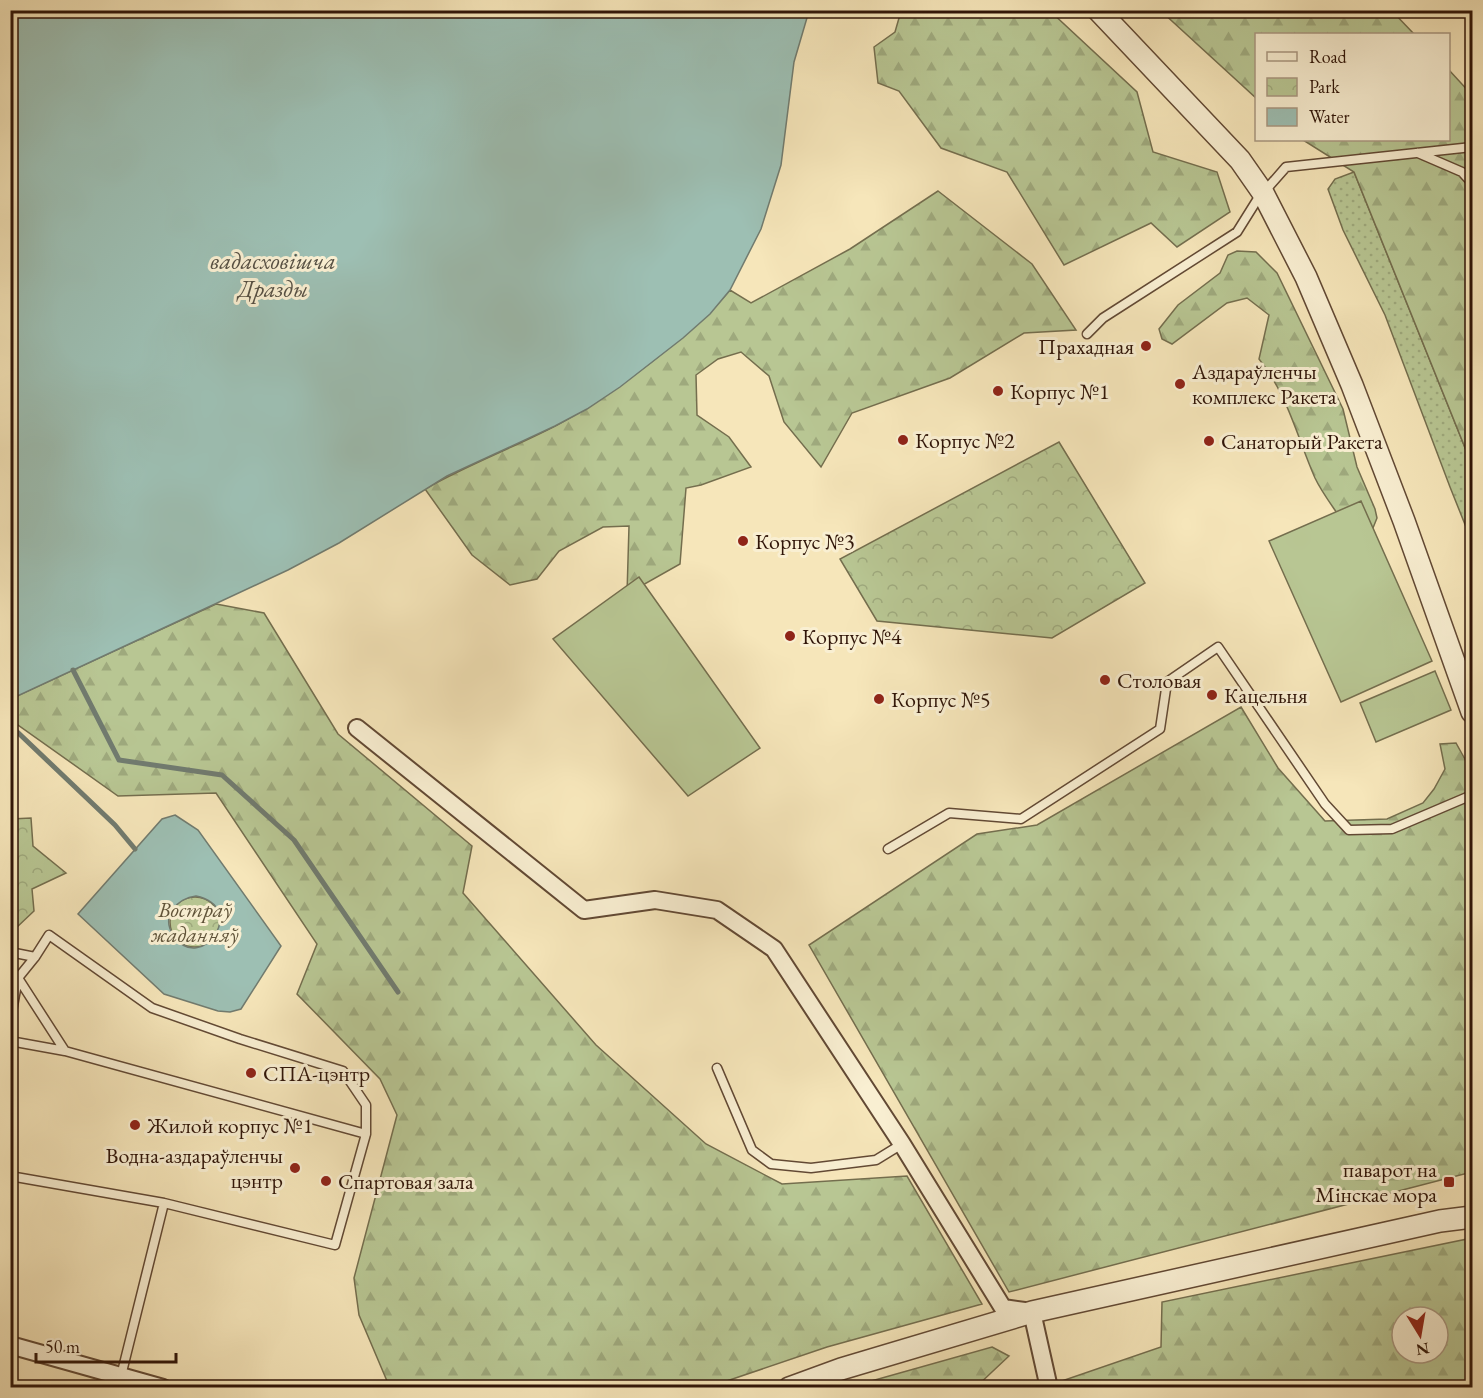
<svg xmlns="http://www.w3.org/2000/svg" width="1483" height="1398" font-family="'EB Garamond',serif">
<style>
.grass{fill:url(#grass-dots);stroke:#746e4e;stroke-width:1.5}
.forest{fill:url(#forest-firs);stroke:#746e4e;stroke-width:1.5;fill-rule:evenodd}
.park{fill:url(#park-crowns);stroke:#746e4e;stroke-width:1.5}
.pitch{fill:#b8c693;stroke:#746e4e;stroke-width:1.5}
.water{fill:#9dbfb3;stroke:#717b6f;stroke-width:1.5;fill-rule:evenodd}
.lines{fill:none;stroke-linecap:round;stroke-linejoin:round}
.stream{stroke:#717b6f;stroke-width:5}
.service-casing{stroke:#624934;stroke-width:11}
.minor-casing{stroke:#624934;stroke-width:20}
.tertiary-casing{stroke:#624934;stroke-width:24}
.service{stroke:#f9efd2;stroke-width:8}
.minor{stroke:#f9efd2;stroke-width:16}
.tertiary{stroke:#f9efd2;stroke-width:21}
.poi-dot{fill:#8f2418;stroke:#f9efd2;stroke-width:2}
.labels{text-anchor:middle;stroke-width:6;stroke-linejoin:round;paint-order:stroke}
.poi-label{font-size:22px;fill:#301508;stroke:#f9efd2;text-anchor:start}
.park-label{font-size:22px;font-style:italic;fill:#605339;stroke:#f9efd2}
.water-label{font-size:24px;font-style:italic;fill:#565044;stroke:#f9efd2}
</style>
<defs>
<pattern id="grass-dots" width="8" height="8" patternUnits="userSpaceOnUse" patternTransform="scale(1.5)"><rect width="8" height="8" fill="#b8c693"/><path d="M2 2h.1M6 6h.1" fill="none" stroke="#9ea97d" stroke-width="1.8" stroke-linecap="round"/></pattern>
<pattern id="forest-firs" width="22" height="20" patternUnits="userSpaceOnUse" patternTransform="scale(1.5)"><rect width="22" height="20" fill="#b8c693"/><path d="M5 1l3.5 6h-7zM16 11l3.5 6h-7z" fill="#9ea97d"/></pattern>
<pattern id="park-crowns" width="20" height="18" patternUnits="userSpaceOnUse" patternTransform="scale(1.5)"><rect width="20" height="18" fill="#b8c693"/><path d="M2 6a3 3 0 1 1 6 0M12 15a3 3 0 1 1 6 0" fill="none" stroke="#9ea97d"/></pattern>
</defs>
<rect width="100%" height="100%" fill="#f6e6ba"/>
<filter id="stains"><feTurbulence type="fractalNoise" baseFrequency=".00333" numOctaves="4"/><feColorMatrix values="0 0 0 0 .2 0 0 0 0 .09 0 0 0 0 .02 0 0 0 .5 -.17"/></filter>
<radialGradient id="worn" r=".72"><stop offset=".6" stop-color="#630" stop-opacity="0"/><stop offset="1" stop-color="#630" stop-opacity=".3"/></radialGradient>
<path class="grass" d="M1354,172L1472,465V542L1450,487L1385,315L1343,230L1328,189L1335,179Z"/>
<path class="forest" d="M901,11H1050L1137,92L1153,152L1217,172L1230,212L1177,247L1151,223L1064,265L1007,172L941,148L899,91L878,83L874,47L895,32Z
M1161,11H1392L1414,34H1256V98Z
M1449,70L1472,95V465L1354,172L1303,140H1448Z
M938,191L1032,264L1076,330L1024,333L950,378L852,413L821,467L784,422L769,376L741,352L718,359L696,375L697,415L729,437L751,467L701,485L686,488L680,564L627,594L629,526L603,527L559,551L537,579L510,585L472,555L425,489C469,464 513,448 557,425C590,408 619,387 649,364C678,341 706,319 730,290L751,303L850,249Z
M1237,251L1256,252L1277,273L1343,409L1357,467L1375,509L1377,518L1373,528L1343,522C1334,508 1322,493 1315,478C1297,437 1288,395 1259,359L1269,315L1247,298L1227,303L1172,344L1162,339L1159,329L1178,305L1220,273L1228,255Z
M216,604L264,613L338,734L472,846L463,893L596,1045L706,1144L782,1184L907,1176L982,1304L827,1347L709,1387H398L387,1381L359,1315L354,1278L397,1115L380,1079L297,994L317,944L216,793L118,796L11,720L10,699Z
M1241,707L1278,768L1325,821L1387,819L1423,803L1434,789L1445,769L1440,744L1456,743L1472,772V1172L1009,1292L809,945L977,834L1037,825Z
M1472,1238V1387L1054,1388L1053,1384L1161,1347L1162,1302ZM1402,1317H1438V1353H1402Z
M992,1347L1009,1356L976,1387H850Z"/>
<path class="park" d="M1059,442L1145,583L1052,638L877,621L840,559Z
M31,818L33,846L66,873L32,889L34,911L15,929L11,928V819Z
M170 922a25 25 0 1 1 50 0a25 25 0 1 1-50 0Z"/>
<path class="pitch" d="M1361,501L1432,661L1341,702L1269,541Z
M639,577L760,748L688,796L553,639Z
M1435,671L1451,710L1376,742L1360,703Z"/>
<path class="water" d="M10,11L11,10L809,11L794,62L781,165L761,229L730,290L710,314L683,338L620,387L587,409L555,426L447,476L339,543L288,570L11,699Z
M175,815L198,830L281,946L241,1009L230,1012L218,1011L164,994L78,914L162,819ZM196,896C249,907 201,975 174,936C160,917 177,898 196,896Z"/>
<g class="lines">
<path class="stream" d="M73,670L119,760L222,775L294,840L398,992
M10,725L115,825L135,849"/>
<defs>
<path id="service" d="M1418,153L1462,172L1472,183
M1087,334L1103,318L1237,232L1257,200L1286,167L1472,147
M888,849L949,813L1021,819L1160,729L1167,682L1218,647L1325,804L1349,830L1392,829L1472,795
M49,935L152,1008L240,1039L343,1071L366,1105V1134L65,1051L18,978L35,957Z
M10,952L35,957
M10,1023L18,978
M10,1041L65,1051
M717,1068L752,1150L771,1164L811,1168L876,1160L902,1144
M10,1176L164,1203L335,1245L366,1134
M121,1376L164,1203"/>
<path id="minor" d="M357,728L584,910L655,900L717,910L774,949L902,1144L1003,1308L1032,1312L1049,1388
M10,1345L163,1388"/>
<path id="tertiary" d="M1098,10L1240,160L1263,193L1306,277L1352,385L1404,521L1472,712
M789,1388L841,1369L1032,1312L1440,1221L1472,1217"/>
</defs>
<use href="#service" class="service-casing"/>
<use href="#minor" class="minor-casing"/>
<use href="#tertiary" class="tertiary-casing"/>
<use href="#service" class="service"/>
<use href="#minor" class="minor"/>
<use href="#tertiary" class="tertiary"/>
</g>
<g class="poi-dot">
<circle cx="1146" cy="346" r="6"/>
<circle cx="1180" cy="384" r="6"/>
<circle cx="998" cy="391" r="6"/>
<circle cx="903" cy="440" r="6"/>
<circle cx="1209" cy="441" r="6"/>
<circle cx="743" cy="541" r="6"/>
<circle cx="790" cy="636" r="6"/>
<circle cx="1105" cy="680" r="6"/>
<circle cx="1212" cy="695" r="6"/>
<circle cx="879" cy="699" r="6"/>
<circle cx="251" cy="1073" r="6"/>
<circle cx="135" cy="1125" r="6"/>
<circle cx="295" cy="1168" r="6"/>
<circle cx="326" cy="1181" r="6"/>
<rect x="1443" y="1176" width="12" height="12" rx="3"/>
</g>
<g class="labels">
<g class="poi-label">
<text x="1134" y="354" text-anchor="end">Прахадная</text>
<text x="1192" y="379">Аздараўленчы<tspan x="1192" dy="25">комплекс Ракета</tspan></text>
<text x="1010" y="399">Корпус №1</text>
<text x="915" y="448">Корпус №2</text>
<text x="1221" y="449">Санаторый Ракета</text>
<text x="755" y="549">Корпус №3</text>
<text x="802" y="644">Корпус №4</text>
<text x="1117" y="688">Столовая</text>
<text x="1224" y="703">Кацельня</text>
<text x="891" y="707">Корпус №5</text>
<text x="263" y="1081">СПА-цэнтр</text>
<text x="147" y="1133">Жилой корпус №1</text>
<text x="283" y="1163" text-anchor="end">Водна-аздараўленчы<tspan x="283" dy="25">цэнтр</tspan></text>
<text x="1437" y="1177" text-anchor="end">паварот на<tspan x="1437" dy="25">Мінскае мора</tspan></text>
<text x="338" y="1189">Спартовая зала</text>
</g>
<g class="park-label">
<text x="195" y="917">Востраў<tspan x="195" dy="25">жаданняў</tspan></text>
</g>
<g class="water-label">
<text x="273" y="269">вадасховішча<tspan x="273" dy="28">Дразды</tspan></text>
</g>
</g>
<rect width="1483" height="1398" fill="none" stroke="#f6e6ba" stroke-width="36"/>
<rect x="12" y="12" width="1459" height="1374" fill="none" stroke="#301508" stroke-width="3"/>
<rect x="18" y="18" width="1447" height="1362" fill="none" stroke="#301508" stroke-width="1.5"/>
<rect x="1255" y="33" width="195" height="108" fill="#f9efd2" stroke="#a99881" stroke-width="1.5"/>
<rect x="1267" y="52" width="30" height="9" fill="#f9efd2" stroke="#a99881" stroke-width="1.5"/>
<text x="1309" y="63" font-size="18" fill="#301508">Road</text>
<rect x="1267" y="78" width="30" height="18" fill="url(#park-crowns)" stroke="#a99881" stroke-width="1.5"/>
<text x="1309" y="93" font-size="18" fill="#301508">Park</text>
<rect x="1267" y="108" width="30" height="18" fill="#9dbfb3" stroke="#a99881" stroke-width="1.5"/>
<text x="1309" y="123" font-size="18" fill="#301508">Water</text>
<g transform="translate(1420 1335) rotate(169)"><circle r="28" fill="#f9efd2" stroke="#a99881" stroke-width="1.5"/>
<path d="M0-4.5L10 22L0 15L-10 22Z" fill="#8f2418"/>
<text y="-9" font-size="16" font-weight="bold" text-anchor="middle" fill="#301508">N</text>
</g>
<path d="M36 1353v9h140v-9" fill="none" stroke="#301508" stroke-width="3"/>
<text x="45" y="1353" font-size="18" fill="#301508" stroke="#f9efd2" stroke-width="4.5" paint-order="stroke">50 m</text>
<rect width="100%" height="100%" filter="url(#stains)"/>
<rect width="100%" height="100%" fill="url(#worn)"/>
</svg>
